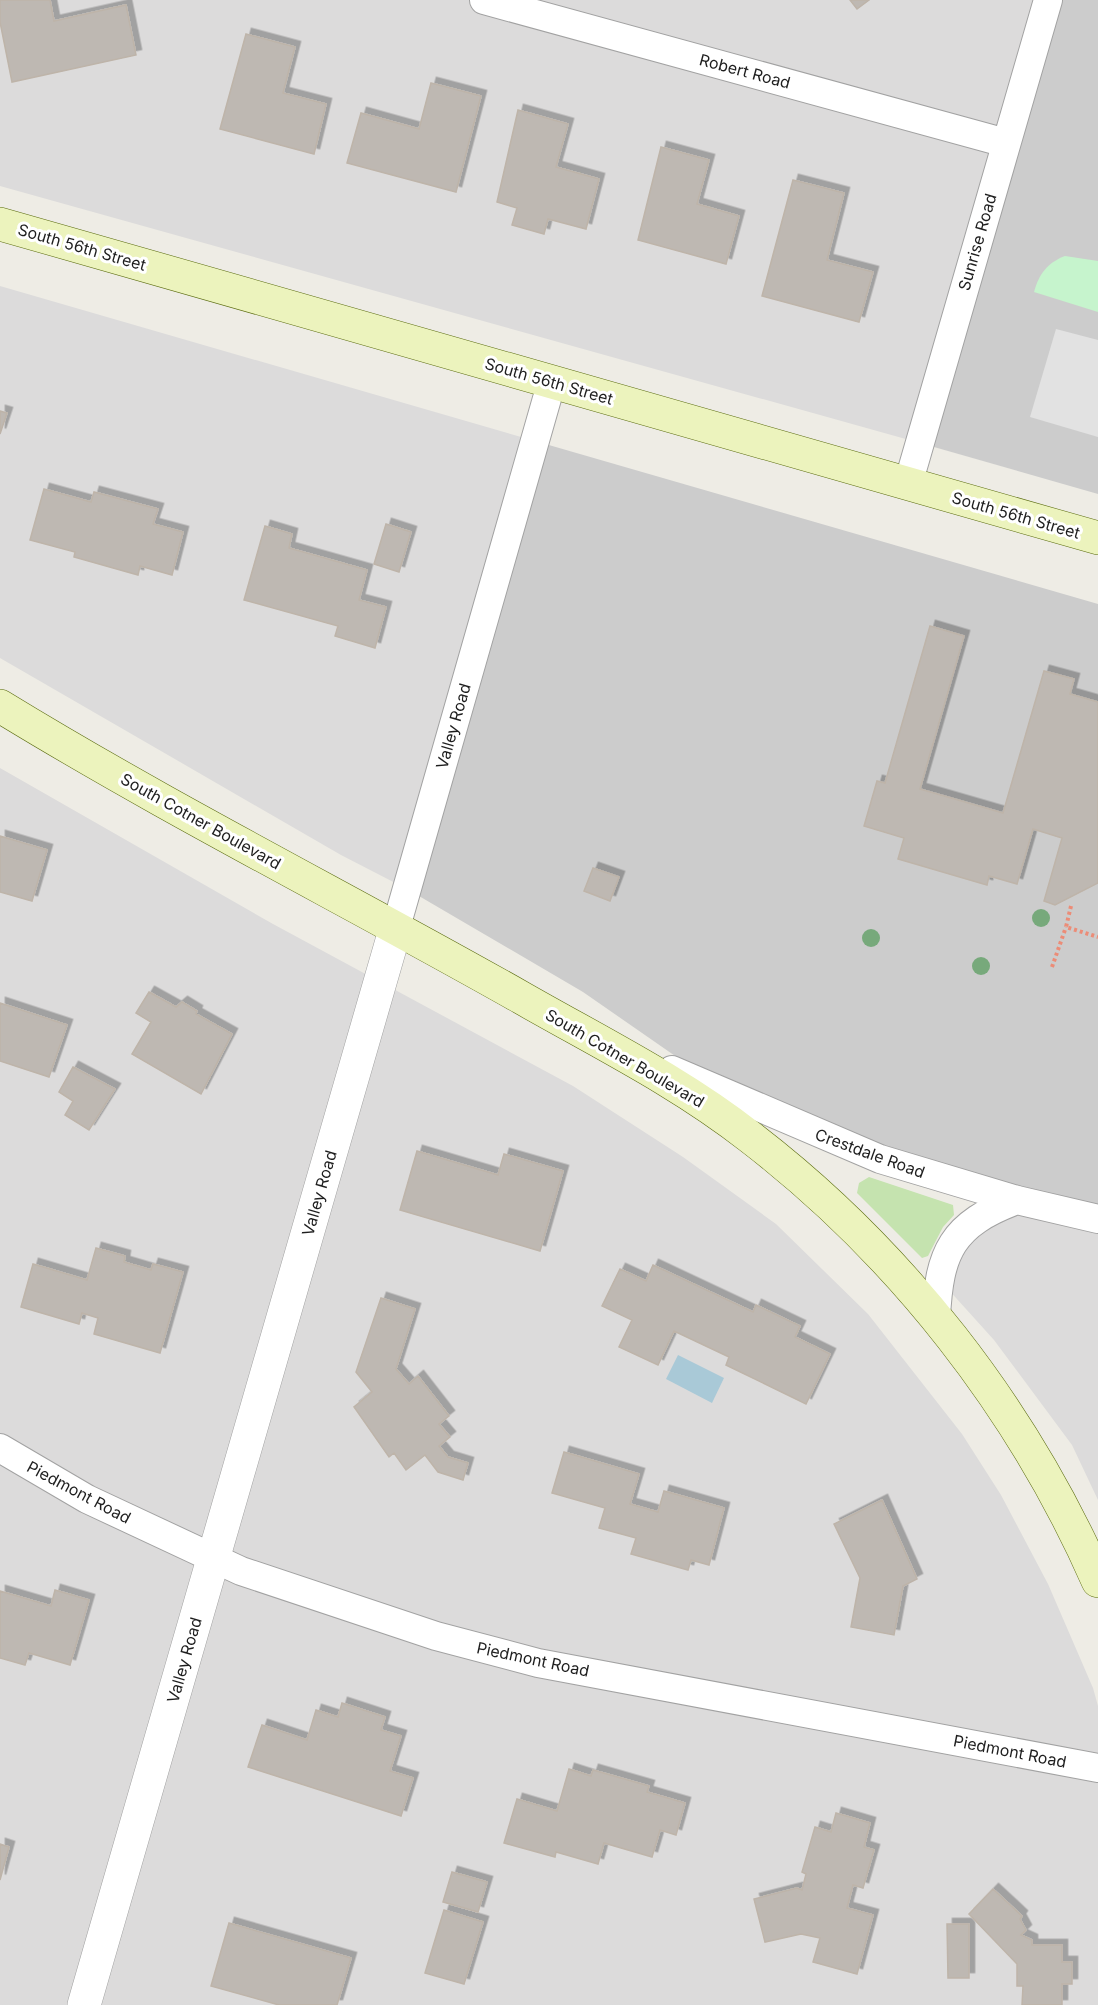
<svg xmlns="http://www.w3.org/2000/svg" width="1098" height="2005" font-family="Inter,sans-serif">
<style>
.residential{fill:#dcdbdb}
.religious{fill:#ccc}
.grass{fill:#c5e3af}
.park{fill:#c6f4cd}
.parking{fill:#e2e2e2}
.water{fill:#a9c9d7}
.building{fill:#beb8b2;stroke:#beb4a9;stroke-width:1.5;filter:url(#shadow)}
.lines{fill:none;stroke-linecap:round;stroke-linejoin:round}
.minor-casing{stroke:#a2a2a2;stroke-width:30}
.tertiary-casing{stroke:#a2a2a2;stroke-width:34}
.secondary-casing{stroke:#5a6b0f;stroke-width:34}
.path{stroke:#ec8c77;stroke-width:4;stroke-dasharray:3 3;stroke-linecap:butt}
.minor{stroke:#fff;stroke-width:28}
.tertiary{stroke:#fff;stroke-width:33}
.secondary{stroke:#ecf3bd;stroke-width:33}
.tree{fill:#77a97b}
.labels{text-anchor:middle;stroke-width:6;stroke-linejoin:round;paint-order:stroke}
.street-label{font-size:16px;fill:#1e1e1e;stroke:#fff}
</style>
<defs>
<filter id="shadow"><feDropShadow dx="5.5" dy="-5.5" stdDeviation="0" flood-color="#0004"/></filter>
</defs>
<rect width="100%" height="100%" fill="#eeece5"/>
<path class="residential" d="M0,0H1048L920,443L0,186Z
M0,286L535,441L407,889L341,855L0,658Z
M0,768L273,924L573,1086L683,1157L776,1224L868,1314L962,1434L1001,1495L1048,1584L1093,1688L1098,1706V2005H0Z
M990,1210L1098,1219V1500L1072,1445L994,1340L938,1278Z"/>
<path class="religious" d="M1048,0H1098V494L920,443Z
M535,441L1098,604V1219L740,1101L583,992L407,889Z"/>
<path class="grass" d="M869,1177L953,1205L954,1215L943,1227L928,1256L922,1258L857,1193L859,1183Z"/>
<path class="park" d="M1065,256L1098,261V312L1034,292C1039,274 1047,263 1065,256Z"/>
<path class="parking" d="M1056,329L1098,340V437L1030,417Z"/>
<path class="water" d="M678,1355L724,1378L712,1403L666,1379Z"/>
<path class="building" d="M0,0H50L54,21L126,5L136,55L12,82L0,22Z
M850,0H869L857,9Z
M246,34L295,47L283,93L326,104L314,154L220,129Z
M431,83L481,96L456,192L347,163L361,113L419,129Z
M518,110L568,124L556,167L599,179L586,229L548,219L544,234L512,225L517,208L497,202Z
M661,147L709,160L697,204L739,216L726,264L638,240Z
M793,180L844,193L827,260L873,272L859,322L762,296Z
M0,411L7,413L0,434Z
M44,489L91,502L94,492L158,509L153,524L183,532L172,575L140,566L138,575L74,557L75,552L30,540Z
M386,524L411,532L399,572L374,564Z
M265,526L292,534L289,548L367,570L359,600L386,607L375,648L335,636L338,626L244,600Z
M930,626L964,636L920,789L1003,813L1044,671L1074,679L1070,694L1098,702V883L1055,905L1044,901L1062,838L1033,829L1017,884L989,876L987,885L898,859L904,838L864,826L877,781L885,783Z
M0,836L47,850L32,901L0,892Z
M593,868L619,877L610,901L584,891Z
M149,992L176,1007L182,1002L197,1011L196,1014L232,1034L201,1094L132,1054L151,1022L136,1013Z
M0,1003L67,1025L49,1077L0,1061Z
M73,1067L115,1089L89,1130L65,1115L73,1101L59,1092Z
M417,1151L498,1175L504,1154L563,1171L540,1251L400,1210Z
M96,1248L125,1256L124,1262L151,1270L153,1264L183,1272L160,1353L94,1334L98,1318L82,1313L79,1324L21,1307L33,1264L87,1280Z
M653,1265L753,1312L756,1305L800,1326L795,1337L830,1354L806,1404L726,1365L729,1357L674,1331L658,1365L619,1347L632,1320L602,1306L620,1269L646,1281Z
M381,1298L415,1309L396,1369L409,1384L418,1376L449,1416L439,1424L450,1437L439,1446L448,1457L468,1463L463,1480L438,1472L425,1455L406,1470L394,1453L389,1457L354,1407L372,1392L356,1372Z
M564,1452L639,1474L630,1504L658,1512L664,1491L724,1508L709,1565L691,1560L688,1570L631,1554L636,1538L599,1528L605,1508L552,1493Z
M882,1500L917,1579L903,1586L894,1635L851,1627L860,1578L834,1524Z
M55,1590L89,1600L70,1665L29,1653L25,1665L0,1658V1591L51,1606Z
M342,1703L385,1717L381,1730L401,1736L390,1771L413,1778L401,1816L248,1767L262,1725L307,1740L316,1710L338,1717Z
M569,1769L591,1776L593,1770L649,1786L647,1792L685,1803L676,1835L660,1830L652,1857L604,1843L598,1864L556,1852L555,1857L504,1843L517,1799L557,1811Z
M836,1813L870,1823L864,1847L874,1850L863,1888L853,1885L847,1908L873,1915L857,1974L813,1962L820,1938L801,1934L765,1942L754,1899L797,1888L802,1890L806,1874L802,1872L815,1827L831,1832Z
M0,1844L9,1847L0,1880Z
M452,1872L487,1882L478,1912L443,1902Z
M993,1889L1022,1916L1020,1919L1026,1930L1021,1935L1032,1940V1945H1062V1962H1072V1984H1062V2005H1022L1023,1986H1017V1964L969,1914Z
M444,1910L483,1922L464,1984L425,1973Z
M229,1923L351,1958L337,2005H279L211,1986Z
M947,1924H969V1978H948Z"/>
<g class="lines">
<defs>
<path id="minor" d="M484,0L1006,143
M908,484L1048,0
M396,927L552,381
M672,1070L880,1159L1017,1200L1098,1219
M936,1318C939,1252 952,1224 1017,1200
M0,1448L87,1499L241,1571L436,1636L538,1663L1098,1768"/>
<path id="tertiary" d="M84,2005L396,927"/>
<path id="secondary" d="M0,224L1098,538
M0,706C170,810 349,900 522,998C599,1042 680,1082 750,1137C900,1252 1022,1408 1098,1581"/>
</defs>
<use href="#minor" class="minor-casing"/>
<use href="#tertiary" class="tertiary-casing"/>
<use href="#secondary" class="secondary-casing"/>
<path class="path" d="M1071,906L1066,927L1098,937
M1052,967L1066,927"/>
<use href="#minor" class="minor"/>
<use href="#tertiary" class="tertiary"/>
<use href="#secondary" class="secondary"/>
</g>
<g class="tree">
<circle cx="1041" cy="918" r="9"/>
<circle cx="871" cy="938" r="9"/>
<circle cx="981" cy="966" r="9"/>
</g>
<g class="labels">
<g class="street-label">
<text transform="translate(745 71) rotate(15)" y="6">Robert Road</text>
<text transform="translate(977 242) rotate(-74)" y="6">Sunrise Road</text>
<text transform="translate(82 247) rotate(16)" y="6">South 56th Street</text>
<text transform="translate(549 381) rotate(16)" y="6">South 56th Street</text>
<text transform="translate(1016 515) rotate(16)" y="6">South 56th Street</text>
<text transform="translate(453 726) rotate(-74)" y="6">Valley Road</text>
<text transform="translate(201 821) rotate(29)" y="6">South Cotner Boulevard</text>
<text transform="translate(625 1058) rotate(30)" y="6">South Cotner Boulevard</text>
<text transform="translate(870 1153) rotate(20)" y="6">Crestdale Road</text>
<text transform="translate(319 1193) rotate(-74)" y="6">Valley Road</text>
<text transform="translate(79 1492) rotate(28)" y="6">Piedmont Road</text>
<text transform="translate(533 1659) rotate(12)" y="6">Piedmont Road</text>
<text transform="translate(184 1660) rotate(-74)" y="6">Valley Road</text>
<text transform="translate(1010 1751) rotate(11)" y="6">Piedmont Road</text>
</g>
</g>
</svg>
